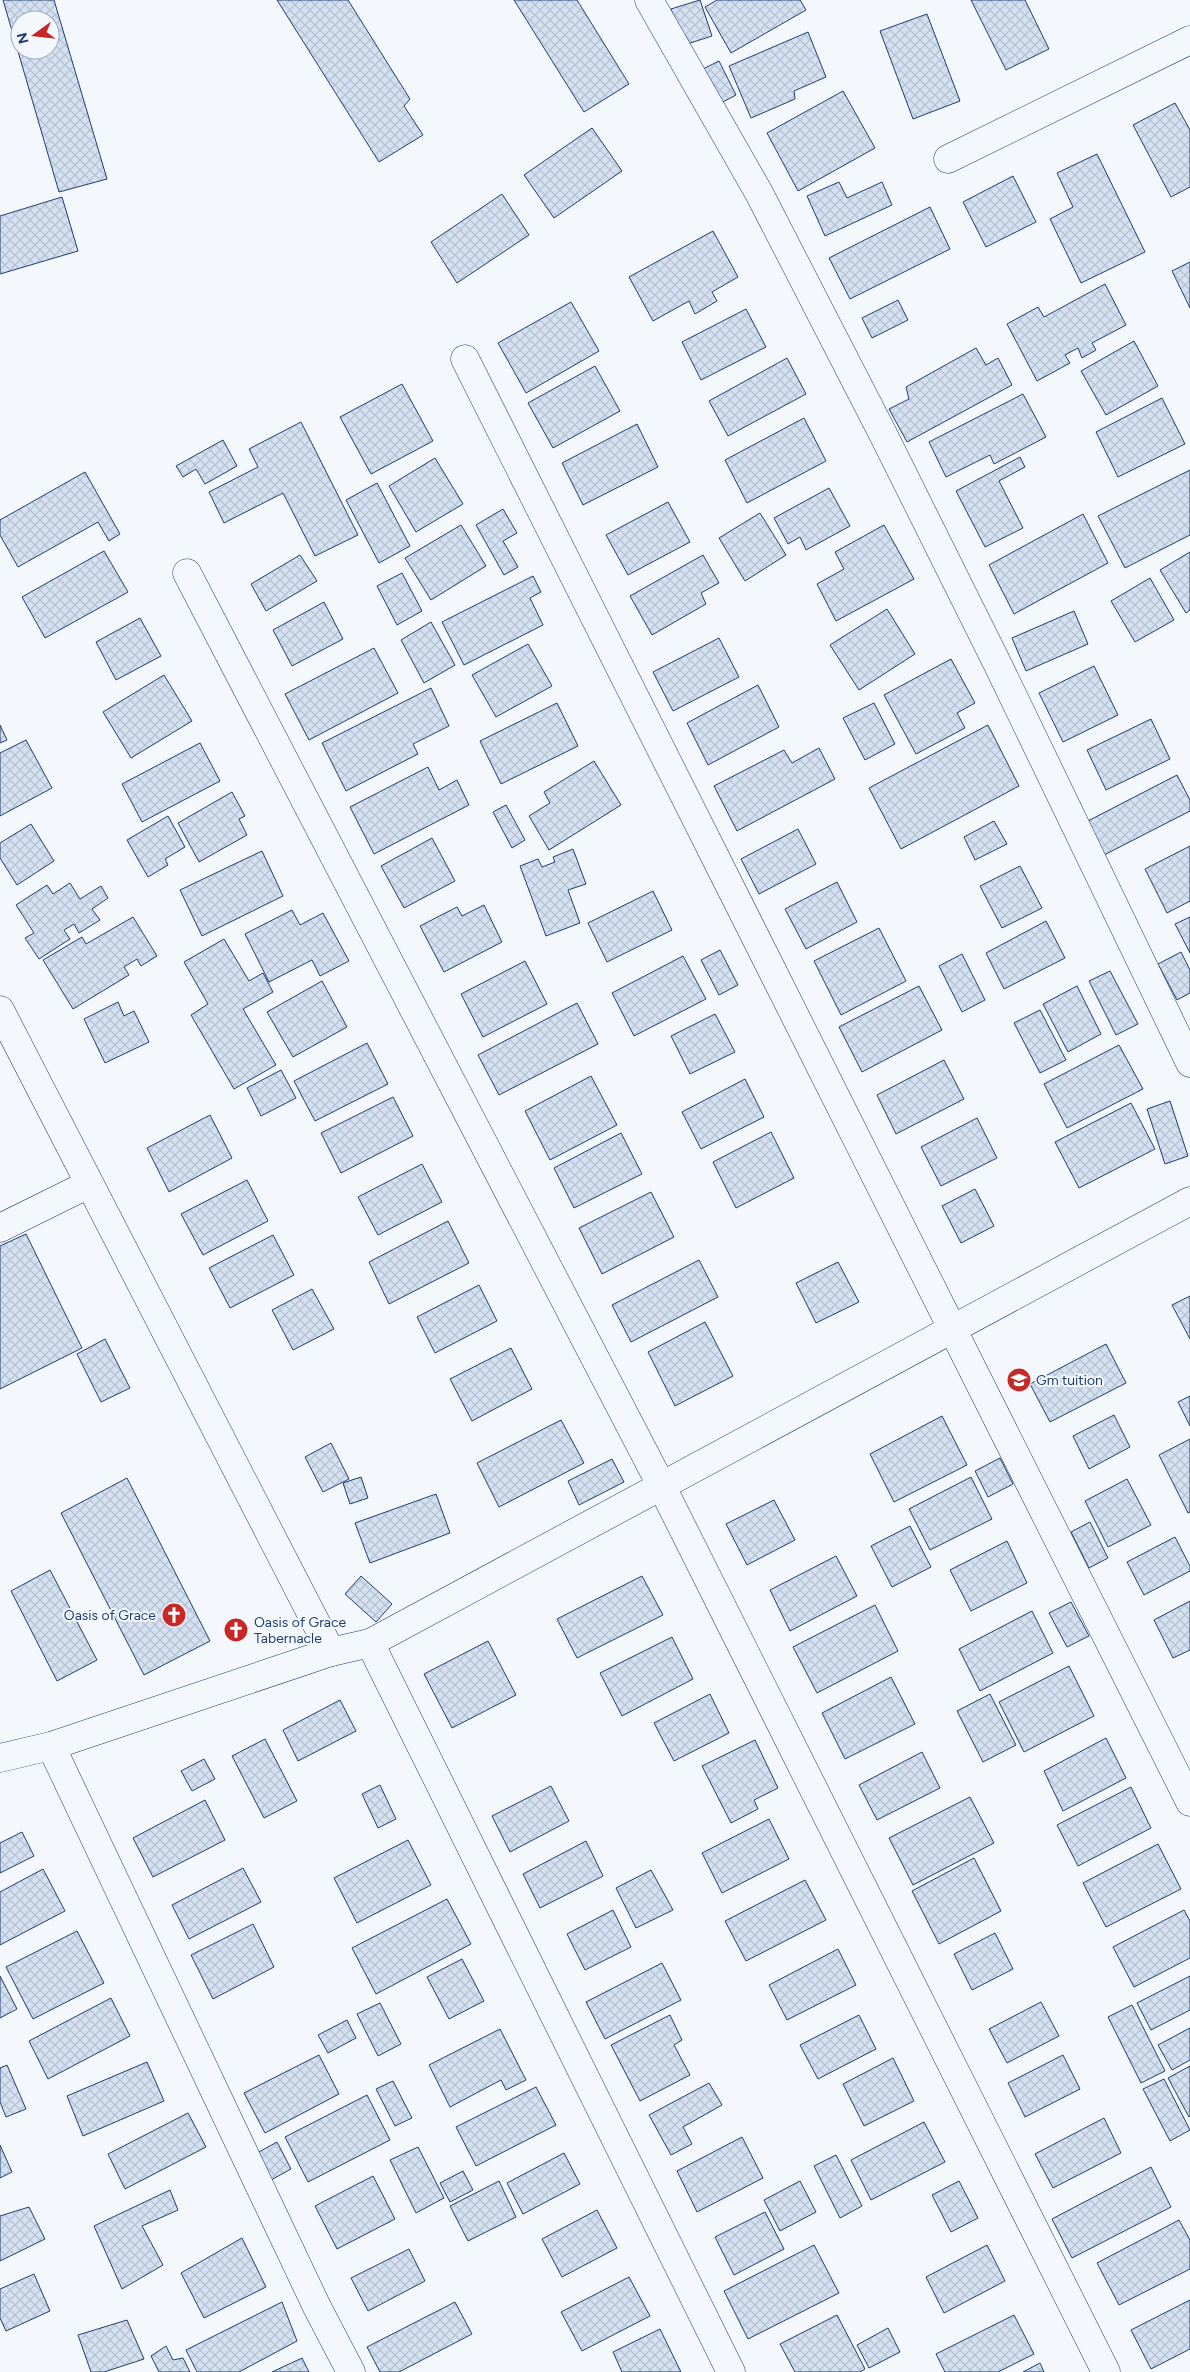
<svg xmlns="http://www.w3.org/2000/svg" width="1190" height="2372" font-family="Figtree,sans-serif">
<style>
.building{fill:url(#building-cross-hatch);stroke:#1d3f73;fill-rule:evenodd}
.lines{fill:none;stroke-linecap:round;stroke-linejoin:round}
.minor-casing{stroke:#1d3f73;stroke-width:29}
.secondary-casing{stroke:#1d3f73;stroke-width:29}
.minor{stroke:#f4f7fb;stroke-width:28}
.secondary{stroke:#f4f7fb;stroke-width:28}
.labels{text-anchor:middle;stroke-width:4;stroke-linejoin:round;paint-order:stroke}
.poi-label{font-size:14px;fill:#1d3f73;stroke:#f4f7fb;text-anchor:start}
</style>
<defs>
<pattern id="building-cross-hatch" width="8" height="8" patternUnits="userSpaceOnUse" patternTransform="scale(1.25)"><rect width="8" height="8" fill="#d5e0f0"/><path d="M0 0l8 8M0 8l8-8" fill="none" stroke="#b6c1d1"/></pattern>
</defs>
<rect width="100%" height="100%" fill="#f4f7fb"/>
<path class="building" d="M3,0H54L107,179L59,192ZM20,20H50V50H20Z
M277,0H348L410,99L404,106L423,135L379,162Z
M514,0H577L629,84L584,112Z
M700,0L712,36L684,45L671,9Z
M717,0H800L806,10L731,53L705,7Z
M971,0H1025L1049,49L1006,70Z
M927,14L960,101L913,119L880,31Z
M808,32L826,77L794,91L795,99L751,118L729,66Z
M719,61L736,95L717,105L701,70Z
M843,91L875,148L798,191L767,133Z
M1175,103L1190,130V187L1171,197L1133,125Z
M592,128L622,171L554,218L524,175Z
M1097,154L1145,252L1081,283L1050,219L1073,207L1057,173Z
M1013,176L1036,222L986,247L963,202Z
M839,182L847,198L882,182L892,205L825,236L807,196Z
M502,194L529,235L457,283L431,242Z
M62,197L78,251L0,274V216Z
M930,207L950,249L850,299L829,258Z
M713,231L738,277L712,292L717,301L695,314L689,301L653,321L629,277Z
M1190,262V308L1172,271Z
M1105,284L1126,325L1092,343L1096,350L1082,358L1078,348L1065,355L1070,363L1037,381L1007,324L1038,307L1044,317Z
M898,300L908,320L872,338L862,318Z
M571,302L599,351L526,393L498,343Z
M746,309L766,347L701,380L682,342Z
M1134,341L1158,386L1106,415L1081,371Z
M976,348L986,365L998,358L1012,385L907,442L889,409L909,399L906,387Z
M787,358L806,394L728,436L709,401Z
M595,366L620,411L553,448L528,403Z
M402,384L433,441L371,474L340,417Z
M1023,394L1046,437L994,464L990,455L946,477L929,442Z
M1162,398L1185,444L1118,477L1096,432Z
M804,418L826,461L747,503L725,460Z
M301,422L358,535L315,556L283,493L224,523L209,492L258,467L249,449Z
M637,424L658,467L583,505L562,463Z
M223,440L237,466L205,484L196,469L183,477L176,466Z
M1020,457L1025,467L999,481L1023,528L985,547L956,491Z
M435,458L463,504L416,532L389,486Z
M1190,470V535L1125,568L1098,516Z
M85,472L120,534L109,541L98,522L18,567L0,535V520Z
M377,483L410,546L379,563L346,500Z
M829,488L850,526L806,550L800,537L788,544L774,518Z
M668,502L690,542L628,575L606,535Z
M503,509L517,533L503,541L518,567L504,575L476,525Z
M760,513L786,555L745,581L719,538Z
M1083,514L1108,563L1014,614L989,565Z
M461,525L486,566L431,600L405,558Z
M884,525L914,579L836,621L817,584L844,569L835,552Z
M104,551L128,592L45,638L22,597Z
M1190,552V610L1186,613L1160,570Z
M300,555L317,581L266,611L251,584Z
M703,555L719,583L701,593L706,604L652,635L630,596Z
M402,573L422,611L397,625L377,586Z
M533,576L541,592L530,598L543,625L464,665L442,622Z
M1150,578L1174,620L1135,642L1111,601Z
M324,602L343,639L292,666L273,630Z
M887,609L915,654L859,690L830,645Z
M1074,611L1088,644L1026,671L1012,638Z
M140,618L161,656L116,680L96,642Z
M431,622L455,665L424,683L401,640Z
M719,638L739,677L673,711L653,672Z
M528,644L552,686L496,717L472,675Z
M374,648L398,693L309,740L285,694Z
M951,659L975,703L957,713L965,728L916,754L884,695Z
M1094,666L1118,715L1063,742L1039,693Z
M164,675L192,721L131,758L103,712Z
M758,685L779,727L708,765L687,723Z
M431,688L449,726L413,744L418,754L346,791L322,743Z
M557,703L578,746L501,784L480,741Z
M874,703L895,744L865,760L843,718Z
M1151,719L1170,759L1106,790L1087,750Z
M0,725L7,740L0,743Z
M988,725L1019,786L901,849L869,788Z
M26,740L52,788L0,816V753Z
M200,743L220,781L142,822L122,784Z
M819,748L835,779L737,831L714,786L784,750L792,763Z
M594,761L621,805L549,850L529,816L550,803L544,792Z
M428,767L439,790L457,780L469,805L374,854L350,807Z
M1177,775L1190,800V811L1104,855L1086,822Z
M232,792L245,816L239,819L247,835L199,862L178,823Z
M506,805L525,840L512,848L493,812Z
M168,816L185,847L165,859L168,865L148,877L127,840Z
M994,821L1007,844L975,860L964,837Z
M31,824L54,861L17,885L0,858V843Z
M798,829L816,864L759,894L741,859Z
M432,838L455,881L404,908L381,866Z
M1190,846V901L1167,913L1145,869Z
M573,849L586,884L568,890L580,923L546,936L520,866L538,859L542,867L555,862L553,857Z
M262,851L283,896L202,936L180,890Z
M1020,866L1042,908L1002,928L980,886Z
M837,882L857,922L806,949L785,909Z
M70,883L80,899L101,886L108,898L92,909L100,920L79,933L74,924L64,930L70,939L39,959L25,938L34,933L16,905L47,885L53,894Z
M653,891L672,930L607,962L588,923Z
M484,905L502,942L444,972L420,926L457,907L462,916Z
M292,910L300,925L323,913L349,961L320,976L312,960L269,982L245,934Z
M133,917L157,956L141,966L137,959L124,967L129,975L73,1009L43,960L82,937L86,944Z
M1190,917V953L1175,924Z
M1046,921L1065,958L1004,989L986,953Z
M879,928L906,981L841,1015L814,961Z
M224,939L249,981L263,973L273,992L243,1009L276,1065L234,1089L191,1015L208,1004L184,962Z
M720,950L738,985L719,995L701,960Z
M1181,952L1190,970V993L1177,1000L1158,964Z
M962,954L985,1000L962,1012L939,966Z
M683,956L706,999L634,1036L612,993Z
M525,961L547,1004L483,1037L461,994Z
M1110,971L1138,1024L1116,1035L1089,981Z
M322,981L347,1027L293,1057L267,1012Z
M919,986L942,1030L862,1072L839,1027Z
M1077,986L1101,1034L1068,1052L1043,1004Z
M118,1002L124,1016L134,1011L149,1042L105,1063L84,1019Z
M577,1003L598,1044L499,1095L478,1055Z
M1040,1010L1066,1060L1040,1073L1014,1023Z
M715,1014L735,1052L690,1074L671,1036Z
M367,1043L388,1084L315,1121L294,1081Z
M1119,1045L1143,1089L1067,1128L1044,1084Z
M944,1060L964,1099L896,1134L877,1095Z
M281,1070L296,1098L261,1116L247,1088Z
M591,1076L617,1125L550,1160L525,1111Z
M745,1079L764,1117L701,1149L682,1112Z
M393,1097L413,1136L341,1173L321,1133Z
M1170,1101L1188,1156L1165,1164L1147,1109Z
M1131,1103L1155,1149L1079,1188L1055,1142Z
M210,1115L232,1158L169,1192L147,1148Z
M977,1118L997,1158L941,1186L921,1147Z
M771,1132L794,1178L736,1208L713,1162Z
M621,1133L642,1174L574,1208L554,1168Z
M422,1164L442,1202L378,1235L358,1197Z
M247,1180L268,1221L203,1255L181,1214Z
M975,1189L994,1226L961,1243L942,1206Z
M651,1192L674,1237L602,1274L579,1228Z
M448,1221L469,1263L389,1304L369,1262Z
M26,1234L82,1348L0,1389V1246Z
M273,1235L294,1275L230,1308L209,1268Z
M699,1260L718,1297L631,1342L612,1305Z
M838,1262L859,1302L816,1323L796,1283Z
M479,1285L497,1321L435,1353L417,1317Z
M312,1289L334,1329L293,1350L272,1310Z
M1190,1296V1339L1172,1305Z
M705,1322L733,1376L675,1406L648,1352Z
M105,1339L130,1388L101,1402L77,1354Z
M1106,1344L1126,1383L1050,1422L1030,1384Z
M511,1348L532,1389L472,1421L450,1379Z
M1190,1396V1426L1178,1402Z
M1114,1415L1130,1447L1089,1469L1073,1436Z
M942,1416L967,1465L894,1502L870,1454Z
M561,1420L584,1463L499,1507L477,1463Z
M1190,1439V1512L1188,1513L1159,1455Z
M331,1443L349,1479L323,1492L305,1457Z
M1000,1458L1013,1484L988,1497L975,1471Z
M612,1459L624,1482L579,1505L568,1481Z
M361,1477L368,1498L350,1504L343,1483Z
M971,1477L992,1519L930,1550L909,1509Z
M127,1478L210,1641L144,1675L61,1513Z
M1127,1479L1151,1525L1108,1547L1085,1501Z
M436,1494L450,1533L370,1563L355,1523Z
M774,1500L795,1540L747,1565L726,1524Z
M1090,1522L1108,1558L1089,1568L1071,1532Z
M910,1526L931,1567L892,1587L871,1546Z
M1175,1537L1190,1566V1571L1144,1595L1127,1562Z
M1007,1541L1027,1583L971,1611L950,1570Z
M836,1556L857,1596L790,1631L770,1590Z
M50,1570L97,1660L57,1681L11,1591Z
M361,1576L392,1604L376,1622L345,1594Z
M642,1576L663,1615L577,1658L557,1619Z
M1190,1601V1650L1173,1658L1154,1620Z
M1071,1602L1089,1636L1067,1647L1049,1613Z
M875,1605L898,1651L817,1693L793,1647Z
M1032,1611L1053,1653L980,1691L959,1649Z
M672,1637L693,1679L622,1716L600,1673Z
M488,1641L516,1695L452,1728L424,1674Z
M1069,1666L1094,1716L1024,1752L999,1702Z
M891,1677L915,1724L845,1759L822,1713Z
M710,1694L729,1733L674,1761L654,1723Z
M990,1694L1016,1745L983,1762L957,1711Z
M340,1700L356,1731L298,1761L283,1730Z
M1106,1738L1126,1778L1063,1811L1044,1771Z
M265,1739L297,1801L264,1818L232,1756Z
M755,1740L778,1788L754,1800L758,1809L731,1823L702,1766Z
M922,1752L940,1788L877,1820L859,1785Z
M204,1759L215,1779L192,1791L181,1771Z
M380,1785L396,1819L378,1828L362,1794Z
M551,1786L569,1821L510,1852L492,1816Z
M1131,1787L1151,1828L1078,1866L1057,1825Z
M970,1797L994,1843L913,1885L889,1838Z
M205,1800L225,1840L153,1877L133,1838Z
M769,1819L789,1859L722,1893L702,1853Z
M22,1832L34,1856L0,1873V1843Z
M408,1840L431,1885L357,1923L334,1878Z
M586,1841L603,1876L540,1908L523,1874Z
M1158,1844L1181,1889L1106,1927L1083,1883Z
M974,1858L1001,1911L939,1944L912,1891Z
M243,1868L261,1902L189,1939L172,1905Z
M43,1869L65,1911L0,1945V1892Z
M651,1870L673,1910L636,1928L616,1888Z
M805,1880L826,1920L746,1961L725,1921Z
M447,1899L471,1944L376,1994L352,1948Z
M613,1910L631,1947L585,1970L567,1934Z
M1184,1910L1190,1921V1958L1134,1987L1113,1947Z
M253,1924L274,1967L213,1999L191,1955Z
M77,1931L104,1983L33,2019L6,1967Z
M995,1933L1013,1969L972,1990L954,1954Z
M838,1949L856,1985L787,2020L769,1985Z
M462,1959L484,2001L449,2019L427,1977Z
M662,1963L681,2000L605,2039L586,2002Z
M0,1976L17,2009L0,2018Z
M1190,1976V2010L1151,2030L1137,2003Z
M111,1998L130,2036L48,2079L29,2041Z
M1041,2002L1059,2036L1007,2063L989,2029Z
M380,2003L401,2044L378,2056L357,2014Z
M1132,2005L1165,2071L1141,2083L1108,2017Z
M670,2015L682,2040L674,2045L690,2075L640,2101L611,2045Z
M859,2015L876,2049L818,2079L800,2045Z
M347,2020L356,2038L328,2053L318,2035Z
M1190,2028V2060L1172,2070L1158,2045Z
M500,2029L526,2080L506,2090L501,2080L450,2107L429,2065Z
M319,2055L339,2094L265,2133L244,2093Z
M1063,2055L1080,2089L1025,2117L1008,2083Z
M893,2058L914,2101L864,2126L843,2084Z
M147,2062L164,2101L83,2136L67,2096Z
M7,2065L26,2109L6,2117L0,2102V2068Z
M1190,2066V2116L1189,2117L1168,2078Z
M1164,2079L1190,2130L1170,2141L1143,2089Z
M393,2081L412,2118L395,2126L376,2089Z
M709,2083L722,2105L683,2127L692,2144L671,2155L649,2115Z
M536,2087L556,2125L476,2166L456,2127Z
M367,2095L390,2140L308,2182L285,2137Z
M188,2113L206,2147L125,2189L108,2154Z
M1104,2118L1121,2153L1053,2188L1035,2154Z
M924,2122L945,2162L871,2200L851,2160Z
M742,2137L763,2178L697,2212L677,2171Z
M277,2142L291,2169L271,2180L257,2153Z
M0,2145L12,2172L0,2178Z
M418,2147L444,2198L416,2213L390,2160Z
M564,2153L580,2184L523,2214L507,2183Z
M836,2155L862,2206L840,2218L814,2166Z
M1151,2167L1171,2207L1072,2258L1052,2219Z
M463,2171L473,2190L450,2202L440,2183Z
M373,2176L395,2219L337,2249L315,2206Z
M499,2181L516,2217L468,2241L450,2206Z
M800,2181L816,2212L780,2231L764,2200Z
M959,2181L978,2218L951,2232L932,2195Z
M170,2190L178,2210L142,2226L163,2265L122,2289L94,2226Z
M29,2207L45,2239L0,2261V2216Z
M597,2210L617,2248L562,2277L542,2239Z
M765,2212L784,2249L734,2275L715,2237Z
M1179,2220L1190,2240V2269L1119,2305L1097,2263Z
M242,2238L266,2287L204,2318L181,2273Z
M814,2245L839,2293L748,2339L724,2291Z
M987,2245L1005,2281L944,2313L926,2277Z
M409,2249L425,2281L368,2311L351,2278Z
M34,2274L50,2311L6,2331L0,2318V2289Z
M629,2277L650,2316L582,2351L561,2312Z
M1190,2300V2349L1151,2369L1131,2330Z
M282,2302L297,2341L239,2372H197L186,2350Z
M455,2302L472,2334L399,2372H380L367,2347Z
M837,2315L865,2369L860,2372H795L780,2344Z
M1014,2315L1034,2354L998,2372H945L936,2354Z
M127,2320L144,2359L104,2372H91L78,2335Z
M888,2328L900,2352L869,2368L857,2345Z
M660,2329L681,2372H622L613,2352Z
M166,2346L173,2360L183,2358L190,2372H159L151,2356Z
M302,2358L309,2372H272Z
M1040,2363L1044,2372H1023Z"/>
<g class="lines">
<defs>
<path id="minor" d="M649,0L759,193L883,434L998,665L1190,1063
M948,159L1190,40
M465,359L1190,1802
M187,573L661,1485L1106,2372
M0,1010L331,1652
M0,1228L89,1184
M370,1643L731,2372
M51,1746L317,2307L351,2372"/>
<path id="secondary" d="M0,1758L51,1746L331,1652L370,1643C643,1494 918,1350 1190,1201"/>
</defs>
<use href="#minor" class="minor-casing"/>
<use href="#secondary" class="secondary-casing"/>
<use href="#minor" class="minor"/>
<use href="#secondary" class="secondary"/>
</g>
<defs>
<symbol id="school-disc" viewBox="-11 -11 22 22"><circle r="9.5" fill="#c62828" stroke="#f4f7fb"/><path d="M0-5L7-2L0 1L-7-2ZM-4 1L0 2.5L4 1V4Q0 6-4 4Z" fill="#fff"/></symbol>
<symbol id="church-disc" viewBox="-11 -11 22 22"><circle r="9.5" fill="#c62828" stroke="#f4f7fb"/><path d="M-1.2-6h2.4v3.5h3.3v2.4h-3.3V6h-2.4V-.1h-3.3v-2.4h3.3Z" fill="#fff"/></symbol>
</defs>
<g fill-rule="evenodd">
<use href="#school-disc" x="1005" y="1366" width="28" height="28"/>
<use href="#church-disc" x="160" y="1601" width="28" height="28"/>
<use href="#church-disc" x="222" y="1616" width="28" height="28"/>
</g>
<g class="labels">
<g class="poi-label">
<text x="1036" y="1385">Gm tuition</text>
<text x="156" y="1620" text-anchor="end">Oasis of Grace</text>
<text x="254" y="1627">Oasis of Grace<tspan x="254" dy="16">Tabernacle</tspan></text>
</g>
</g>
<g transform="translate(35 35) rotate(255)"><circle r="24" fill="#f4f7fb" stroke="#9eadc5"/>
<path d="M0-4L9 19L0 12L-9 19Z" fill="#c62828"/>
<text y="-8" font-size="14" font-weight="bold" text-anchor="middle" fill="#1d3f73">N</text>
</g>
</svg>
